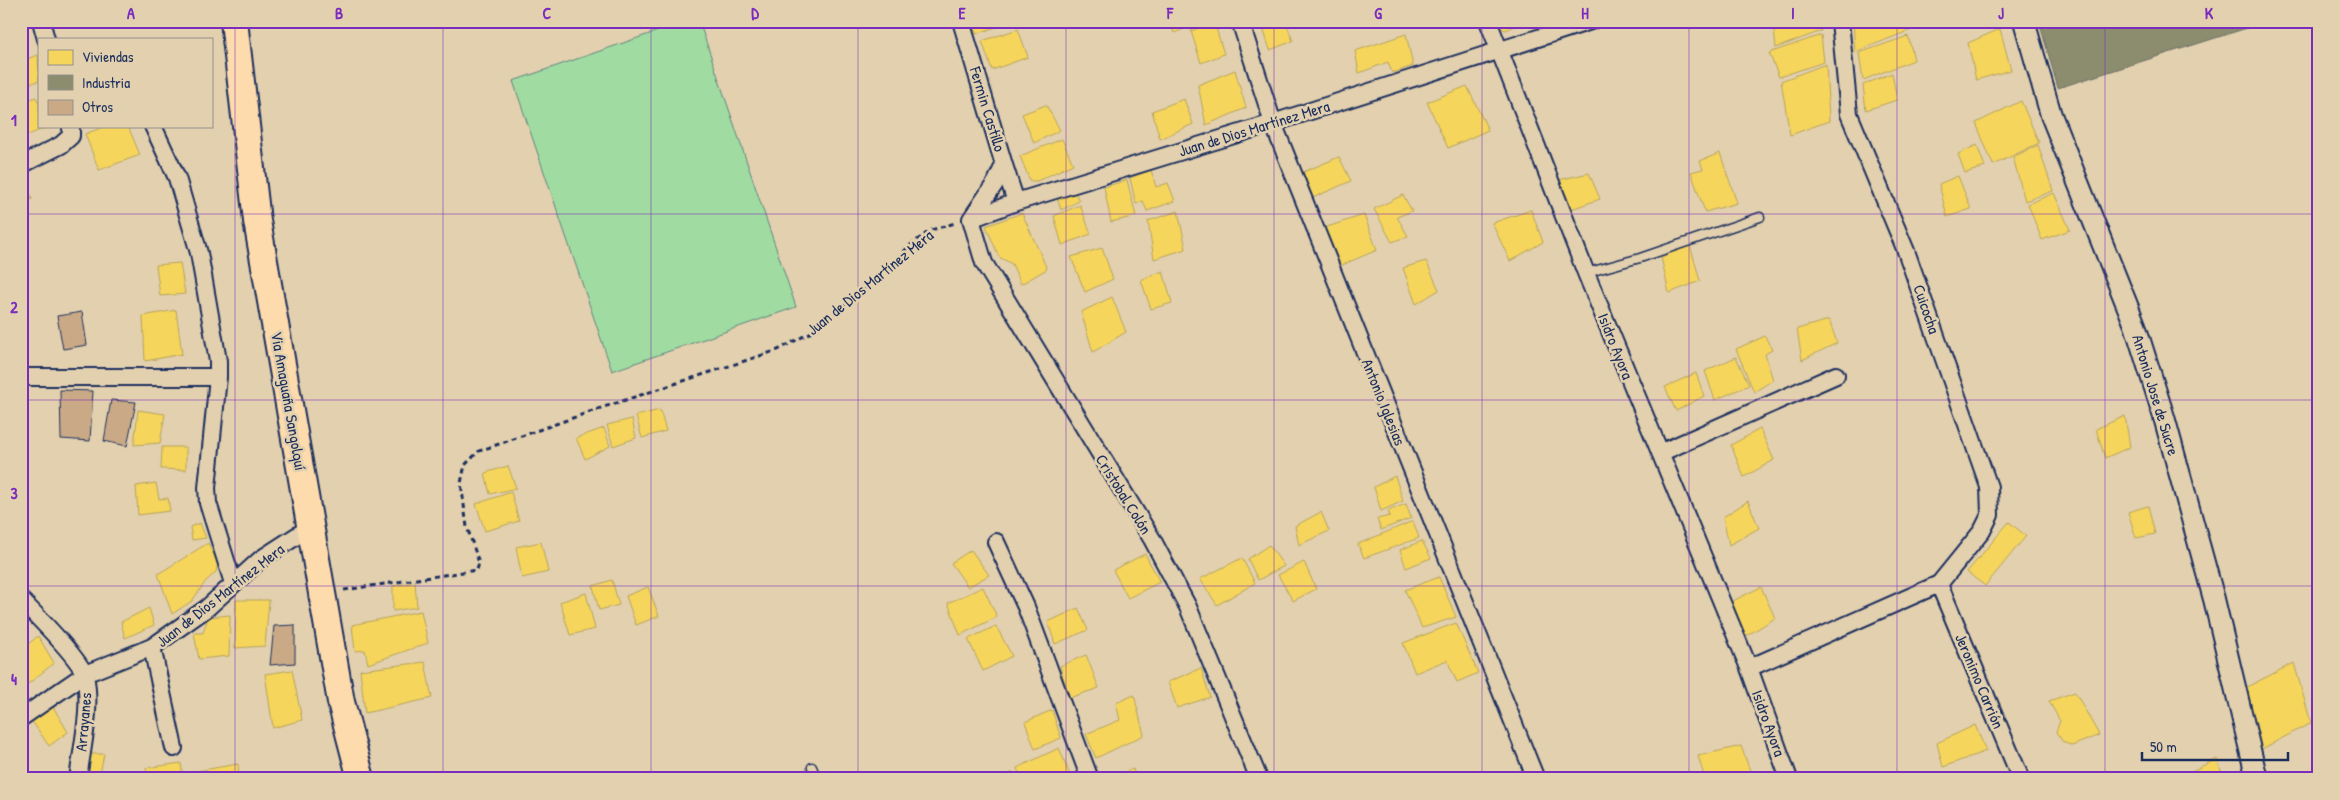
<svg xmlns="http://www.w3.org/2000/svg" width="2340" height="800" font-family="'Patrick Hand',sans-serif">
<style>
.green{fill:#a0dba1;stroke:#5e8580}
.homes{fill:#f6d55c;stroke:#b4a35d}
.industry{fill:#8c8c6e;stroke:#6a7069}
.building{fill:#caa986;stroke:#1b2f5e}
.lines{fill:none;stroke-linecap:round;stroke-linejoin:round}
.service-casing{stroke:#1b2f5e;stroke-width:11}
.minor-casing{stroke:#1b2f5e;stroke-width:20}
.tertiary-casing{stroke:#1b2f5e;stroke-width:24}
.trunk-casing{stroke:#1b2f5e;stroke-width:30}
.path{stroke:#1b2f5e;stroke-width:3;stroke-dasharray:5 4;stroke-linecap:butt}
.service{stroke:#e3d0ae;stroke-width:8}
.minor{stroke:#e3d0ae;stroke-width:16}
.tertiary{stroke:#e3d0ae;stroke-width:20}
.trunk{stroke:#fedbac;stroke-width:26}
.grid{fill:none;stroke:#7b2cbf;stroke-width:1;stroke-opacity:0.55}
.labels{text-anchor:middle;stroke-width:5;stroke-linejoin:round;paint-order:stroke}
.street-label{font-size:16px;fill:#1b2f5e;stroke:#e3d0ae}
.neatline{fill:none;stroke:#7b2cbf;stroke-width:2}
.grid-label{font-size:16px;text-anchor:middle;font-weight:bold;fill:#7b2cbf}
</style>
<rect width="100%" height="100%" fill="#e3d0ae"/>
<filter id="ink" filterUnits="userSpaceOnUse"><feTurbulence type="fractalNoise" baseFrequency=".02" numOctaves="2"/><feDisplacementMap in="SourceGraphic" scale="10" xChannelSelector="R" yChannelSelector="G"/><feConvolveMatrix kernelMatrix="1 2 1 2 8 2 1 2 1" color-interpolation-filters="sRGB"/></filter>
<g filter="url(#ink)">
<path class="green" d="M687,21H699L796,307L612,371L513,81Z"/>
<path class="homes" d="M973,21H1013L976,34Z
M1171,21H1204L1174,33Z
M1278,21H1285L1293,41L1270,50L1263,28Z
M1495,21H1525L1506,30L1495,26Z
M1773,21H1818L1821,31L1776,48Z
M1853,21H1915L1916,28L1855,52Z
M1214,22L1224,54L1201,63L1191,31Z
M1018,29L1028,57L992,70L982,41Z
M2000,29L2011,70L1976,80L1968,43Z
M1406,34L1413,66L1392,73L1388,62L1359,73L1355,51Z
M1821,35L1824,62L1779,77L1769,53Z
M1908,36L1914,60L1863,80L1859,53Z
M38,55L39,81L28,84L21,61Z
M1826,64L1829,121L1790,135L1781,81Z
M1235,70L1246,108L1206,125L1198,85Z
M1892,73L1897,100L1866,110L1863,85Z
M1467,86L1488,130L1448,148L1427,102Z
M36,97L39,104V126L48,127L25,136L21,125V103Z
M1184,99L1193,124L1160,139L1152,111Z
M2021,101L2039,143L1993,165L1976,123Z
M1046,105L1060,130L1034,143L1022,114Z
M106,126H128L140,155L99,170L85,134Z
M1062,139L1073,164L1037,181H1030L1020,156Z
M1977,145L1985,167L1965,173L1958,154Z
M2038,145L2053,191L2025,201L2013,157Z
M1720,153L1737,203L1705,212L1691,172L1703,169L1700,161Z
M1339,157L1351,181L1310,199L1301,173Z
M1151,170L1156,187L1168,183L1175,201L1147,211L1143,201L1136,204L1130,178Z
M1589,173L1600,199L1563,212L1550,182Z
M21,175H24L32,199L21,203Z
M1958,176L1971,209L1947,217L1939,184Z
M1127,180L1136,216L1111,222L1104,187Z
M1074,190L1079,201L1061,210L1057,197Z
M2054,193L2070,230L2042,240L2028,204Z
M1403,195L1412,211L1397,217L1408,236L1392,242L1374,209Z
M1080,205L1091,234L1062,245L1054,216Z
M1531,210L1543,242L1510,261L1492,223Z
M1178,211L1186,249L1154,259L1148,221Z
M1022,213L1047,269L1021,284L1012,264L999,257L986,226Z
M1364,215L1377,250L1335,268L1324,228Z
M1690,245L1700,281L1669,293L1661,257Z
M1102,248L1113,279L1085,292L1071,257Z
M1426,261L1439,290L1416,304L1403,268Z
M180,263L185,294L160,296L156,265Z
M1163,271L1172,303L1151,309L1141,280Z
M1112,297L1126,332L1093,352L1081,312Z
M176,310L182,354L145,361L143,316Z
M1829,320L1837,343L1802,360L1797,329Z
M1765,336L1772,350L1765,354L1773,380L1754,392L1736,349Z
M1736,357L1749,385L1715,400L1705,371Z
M1696,373L1704,396L1676,411L1665,387Z
M138,410L165,414L160,443L134,445Z
M660,410L666,431L642,438L636,416Z
M2125,416L2130,447L2105,458L2096,429Z
M632,419L636,438L613,446L607,425Z
M604,428L610,446L585,459L576,438Z
M1760,429L1774,460L1744,477L1731,445Z
M162,447H186V470L161,469Z
M508,466L516,488L490,494L485,473Z
M1395,476L1403,501L1381,511L1374,487Z
M156,483L159,499L168,498L170,511L138,515L136,486Z
M511,492L519,521L485,531L476,504Z
M1748,501L1759,528L1729,545L1723,517Z
M1406,504L1411,518L1381,530L1377,519L1390,516L1388,511Z
M2148,506L2155,534L2136,538L2128,512Z
M1321,512L1329,531L1299,545L1295,526Z
M1413,521L1419,538L1364,558L1358,544Z
M2009,522L2026,536L1985,586L1967,572Z
M200,523L206,538L192,540L190,527Z
M1422,541L1431,558L1406,568L1400,550Z
M541,542L548,572L522,578L516,547Z
M208,543L218,563L216,572L206,581L192,601L172,614L158,574Z
M1269,545L1284,566L1258,580L1248,559Z
M971,550L989,575L968,587L951,563Z
M1145,554L1160,582L1128,598L1113,570Z
M1242,558L1255,583L1217,605L1200,579Z
M1304,562L1316,589L1293,601L1278,575Z
M1439,577L1456,617L1422,628L1405,590Z
M612,580L619,605L599,610L593,586Z
M415,582L417,607L393,611V586Z
M648,587L659,616L636,625L626,596Z
M983,587L997,617L960,635L948,603Z
M1761,587L1775,618L1748,635L1737,633L1725,605Z
M586,593L595,629L570,635L560,602Z
M236,600H269L265,646L235,648Z
M149,608L154,625L125,638L121,622Z
M1078,608L1088,630L1055,644L1048,622Z
M421,611L428,643L368,664L365,650L355,651L352,625Z
M230,615L229,656L199,659L194,633H203L208,617Z
M1456,623L1478,673L1457,682L1447,660L1415,673L1403,643Z
M996,626L1012,656L983,671L968,639Z
M38,636L54,663L28,684L21,670V650Z
M1086,655L1099,688L1069,698L1060,666Z
M425,662L432,698L365,713L360,670Z
M2294,663L2311,723L2256,752L2241,690Z
M1201,668L1210,697L1177,708L1168,682Z
M292,670L302,720L273,728L265,674Z
M2075,692L2099,735L2072,746L2063,742L2056,732L2060,721L2049,701Z
M1134,695L1144,735L1096,758L1086,734L1120,720L1116,703Z
M53,707L68,732L49,746L32,721Z
M1052,710L1061,738L1035,749L1025,722Z
M1975,725L1986,751L1943,767L1937,743Z
M1741,746L1753,779H1705L1698,756Z
M1059,748L1070,775L1063,779H1021L1017,768Z
M86,754H104L99,779H83Z
M2217,759L2224,779H2175Z
M181,763L183,779H147L146,768Z
M238,764L239,779H186L185,773Z
M1133,769L1136,779H1107Z
M1013,772L1016,779H999Z"/>
<path class="industry" d="M2039,21H2269L2058,88Z"/>
<path class="building" d="M82,312L87,345L63,349L57,316Z
M60,390L93,391L90,441L61,439Z
M111,400L136,402L127,446L104,441Z
M21,521L26,543L21,545Z
M295,625V663L270,665L274,626Z"/>
<g class="lines">
<defs>
<path id="service" d="M1586,273L1640,258L1760,217
M812,767L817,779
M2243,777L2244,779"/>
<path id="minor" d="M41,21L46,39
M961,21L1004,165L996,182L971,219
M1240,21L1273,123L1536,779
M1488,21L1586,273L1749,668
M153,126L177,178L199,253L218,361V377L207,488L208,503L233,583
M21,165L61,145L71,136V126
M1004,165L1016,202
M971,219L1016,202L1273,123L1591,21
M971,219L984,263L1152,539L1188,607L1259,779
M21,377H218
M1660,453L1836,375
M996,542L1026,607L1090,779
M1939,584L2021,779
M21,600C35,614 81,660 85,676C92,706 82,748 78,779
M152,647L174,748
M21,718L85,674L152,647L207,608L261,559L312,526
M1789,779L1749,668L1939,584L1982,531L1990,515L1989,487L1906,251L1849,114L1840,21"/>
<path id="tertiary" d="M2024,21L2051,115L2135,325L2164,417L2214,599L2257,779"/>
<path id="trunk" d="M234,21L257,221L341,702L361,779"/>
</defs>
<use href="#service" class="service-casing"/>
<use href="#minor" class="minor-casing"/>
<use href="#tertiary" class="tertiary-casing"/>
<use href="#trunk" class="trunk-casing"/>
<path class="path" d="M344,590L477,570L479,563L467,527L461,483L465,465L479,451L598,409L778,350L817,329L889,268L909,246L931,230L955,223"/>
<use href="#service" class="service"/>
<use href="#minor" class="minor"/>
<use href="#tertiary" class="tertiary"/>
<use href="#trunk" class="trunk"/>
</g>
</g>
<path class="grid" d="M235,21V779M443,21V779M651,21V779M858,21V779M1066,21V779M1274,21V779M1482,21V779M1689,21V779M1897,21V779M2105,21V779M21,214H2319M21,400H2319M21,586H2319"/>
<g class="labels">
<g class="street-label">
<text transform="translate(988 109) rotate(73)" y="6">Fermin Castillo</text>
<text transform="translate(1254 128) rotate(-17)" y="6">Juan de Dios Martínez Mera</text>
<text transform="translate(870 282) rotate(-39)" y="6">Juan de Dios Martínez Mera</text>
<text transform="translate(1927 309) rotate(71)" y="6">Cuicocha</text>
<text transform="translate(1616 346) rotate(68)" y="6">Isidro Ayora</text>
<text transform="translate(2156 395) rotate(73)" y="6">Antonio Jose de Sucre</text>
<text transform="translate(289 401) rotate(80)" y="6">Via Amaguaña Sangolquí</text>
<text transform="translate(1384 402) rotate(68)" y="6">Antonio Iglesias</text>
<text transform="translate(1124 494) rotate(58)" y="6">Cristobal Colón</text>
<text transform="translate(220 595) rotate(-38)" y="6">Juan de Dios Martínez Mera</text>
<text transform="translate(1980 681) rotate(67)" y="6">Jeronimo Carrión</text>
<text transform="translate(83 722) rotate(-85)" y="6">Arrayanes</text>
<text transform="translate(1769 723) rotate(70)" y="6">Isidro Ayora</text>
</g>
</g>
<rect width="2340" height="800" fill="none" stroke="#e3d0ae" stroke-width="55"/>
<rect x="38" y="38" width="175" height="90" fill="#e3d0ae" stroke="#93908e"/>
<rect x="48" y="50" width="25" height="15" fill="#f6d55c" stroke="#93908e"/>
<text x="82" y="62" font-size="15" fill="#1b2f5e">Viviendas</text>
<rect x="48" y="75" width="25" height="15" fill="#8c8c6e" stroke="#93908e"/>
<text x="82" y="88" font-size="15" fill="#1b2f5e">Industria</text>
<rect x="48" y="100" width="25" height="15" fill="#caa986" stroke="#93908e"/>
<text x="82" y="112" font-size="15" fill="#1b2f5e">Otros</text>
<path d="M2142 752v8h146v-8" fill="none" stroke="#1b2f5e" stroke-width="2.5"/>
<text x="2150" y="752" font-size="15" fill="#1b2f5e" stroke="#e3d0ae" stroke-width="4" paint-order="stroke">50 m</text>
<rect x="28" y="28" width="2284" height="744" class="neatline"/>
<g class="grid-label">
<text x="131" y="19">A</text>
<text x="339" y="19">B</text>
<text x="547" y="19">C</text>
<text x="755" y="19">D</text>
<text x="962" y="19">E</text>
<text x="1170" y="19">F</text>
<text x="1378" y="19">G</text>
<text x="1585" y="19">H</text>
<text x="1793" y="19">I</text>
<text x="2001" y="19">J</text>
<text x="2209" y="19">K</text>
<text x="14" y="126">1</text>
<text x="14" y="313">2</text>
<text x="14" y="499">3</text>
<text x="14" y="685">4</text>
</g>
</svg>
